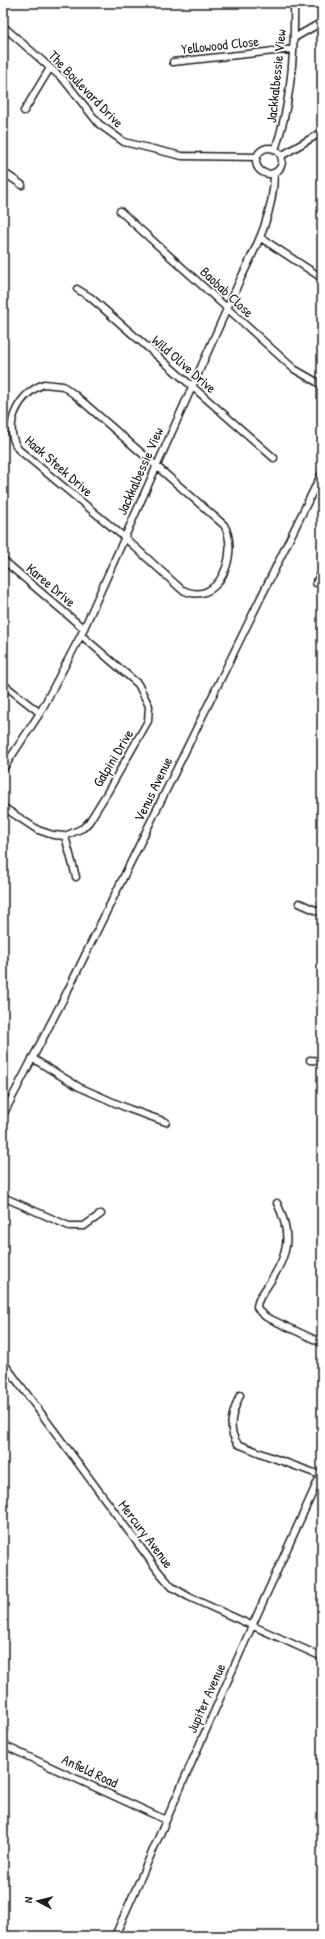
<svg xmlns="http://www.w3.org/2000/svg" width="325" height="1939" font-family="'Patrick Hand',sans-serif">
<style>
.lines{fill:none;stroke-linecap:round;stroke-linejoin:round}
.minor-casing{stroke:#1c1c1c;stroke-width:9}
.minor{stroke:#fff;stroke-width:6}
.labels{text-anchor:middle;stroke-width:3.5;stroke-linejoin:round;paint-order:stroke}
.street-label{font-size:14px;fill:#1c1c1c;stroke:#fff}
</style>
<rect width="100%" height="100%" fill="#fff"/>
<filter id="ink" filterUnits="userSpaceOnUse"><feTurbulence type="fractalNoise" baseFrequency=".025" numOctaves="2"/><feDisplacementMap in="SourceGraphic" scale="8" xChannelSelector="R" yChannelSelector="G"/><feConvolveMatrix kernelMatrix="1 2 1 2 8 2 1 2 1" color-interpolation-filters="sRGB"/></filter>
<g filter="url(#ink)">
<g class="lines">
<defs>
<path id="minor" d="M3,26L64,80L99,124L124,142L182,156L257,157
M294,38L322,22
M173,62L293,49
M24,111L50,68
M256 161a13 13 0 1 1 26 0a13 13 0 1 1-26 0Z
M275,150C291,104 295,52 294,3
M281,156L322,132
M3,172L22,185
M120,211L294,369L322,385
M261,238L322,278
M77,289L90,297L274,458
M44,384L63,386L75,395L224,525C240,552 219,610 181,589L124,537L18,449C2,424 19,394 44,384Z
M3,560L83,628
M316,583L322,571
M3,684L40,713
M3,769L40,713L81,635L239,282C257,246 274,213 274,173
M3,807L38,830L53,835L65,836L83,828L89,822L107,793L148,721L149,706L138,684L81,635
M65,836L76,877
M299,903L322,913
M32,1058L79,1087L129,1109L166,1122
M310,1060L322,1061
M3,1115L67,992L322,473
M3,1197L69,1226H84L101,1214
M277,1203C293,1236 288,1256 268,1285C264,1292 257,1299 257,1307L260,1312L266,1317L322,1343
M3,1362L159,1572L172,1587L189,1597L322,1657
M240,1395C233,1411 226,1429 238,1444L268,1456L320,1475
M3,1745L166,1820
M115,1936L252,1626L322,1472"/>
</defs>
<use href="#minor" class="minor-casing"/>
<use href="#minor" class="minor"/>
</g>
</g>
<g class="labels">
<g class="street-label">
<text transform="translate(220 45) rotate(-6)" y="5">Yellowood Close</text>
<text transform="translate(276 76) rotate(-84)" y="5">Jackkalbessie View</text>
<text transform="translate(86 89) rotate(46)" y="5">The Boulevard Drive</text>
<text transform="translate(227 292) rotate(43)" y="5">Baobab Close</text>
<text transform="translate(184 364) rotate(41)" y="5">Wild Olive Drive</text>
<text transform="translate(59 466) rotate(41)" y="5">Haak Steek Drive</text>
<text transform="translate(140 471) rotate(-66)" y="5">Jackkalbessie View</text>
<text transform="translate(51 585) rotate(40)" y="5">Karee Drive</text>
<text transform="translate(113 758) rotate(-59)" y="5">Galpini Drive</text>
<text transform="translate(153 789) rotate(-64)" y="5">Venus Avenue</text>
<text transform="translate(146 1534) rotate(53)" y="5">Mercury Avenue</text>
<text transform="translate(206 1698) rotate(-66)" y="5">Jupiter Avenue</text>
<text transform="translate(90 1771) rotate(25)" y="5">Anfield Road</text>
</g>
</g>
<rect width="325" height="1939" fill="none" stroke="#fff" stroke-width="16"/>
<rect x="8" y="8" width="309" height="1923" fill="none" stroke="#1c1c1c" stroke-width="1.5" filter="url(#ink)"/>
<g transform="translate(38 1901) rotate(277)" stroke="#ffffff" stroke-width="3" paint-order="stroke">
<path d="M0-3L7 15L0 10L-7 15Z" fill="#1c1c1c"/>
<text y="-6" font-size="11" font-weight="bold" text-anchor="middle" fill="#1c1c1c">N</text>
</g>
</svg>
